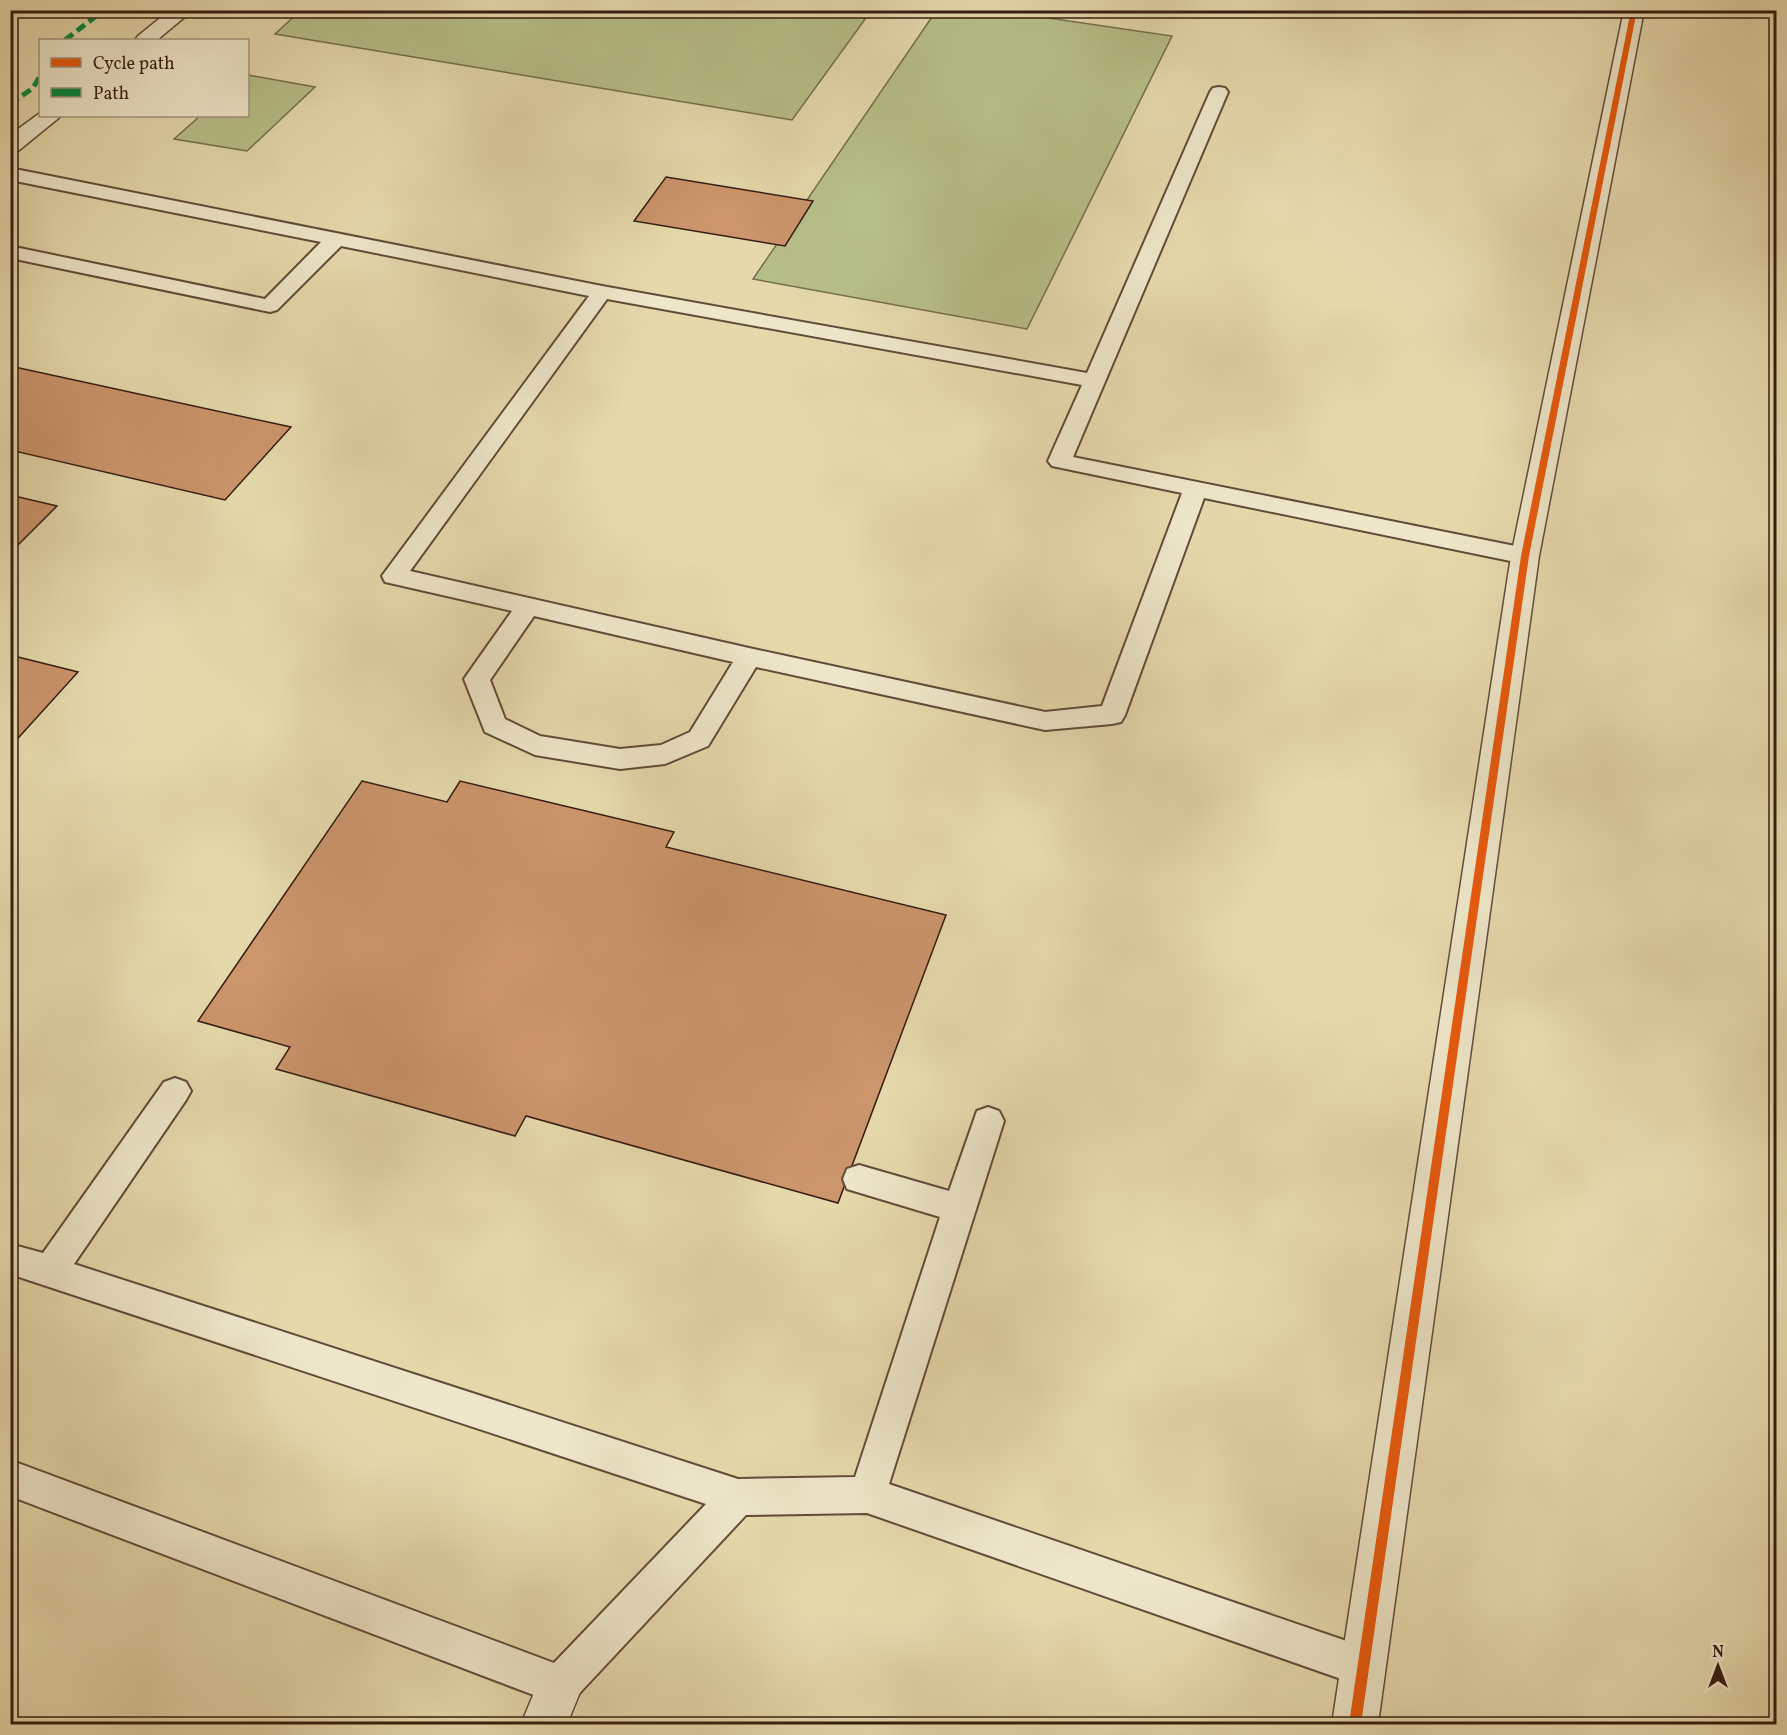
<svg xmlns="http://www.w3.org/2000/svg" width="1787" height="1735" font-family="Vollkorn,serif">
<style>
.green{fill:#b7bf88;stroke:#766e4c;stroke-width:1.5}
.building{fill:#cc956c;stroke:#361c11;stroke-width:1.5}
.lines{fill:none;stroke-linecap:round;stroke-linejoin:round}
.service-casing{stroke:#624b38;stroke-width:4}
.minor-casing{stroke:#624b38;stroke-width:3}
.service{fill:#eee6c9;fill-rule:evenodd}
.minor{fill:#eee6c9;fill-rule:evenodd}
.quiet{stroke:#00873e;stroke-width:5;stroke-dasharray:10 5;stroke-linecap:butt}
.cycleway-casing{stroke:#eee6c9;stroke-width:4}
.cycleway{fill:#e8590c;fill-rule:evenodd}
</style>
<rect width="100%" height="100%" fill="#e5d9ac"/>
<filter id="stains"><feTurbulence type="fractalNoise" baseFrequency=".00333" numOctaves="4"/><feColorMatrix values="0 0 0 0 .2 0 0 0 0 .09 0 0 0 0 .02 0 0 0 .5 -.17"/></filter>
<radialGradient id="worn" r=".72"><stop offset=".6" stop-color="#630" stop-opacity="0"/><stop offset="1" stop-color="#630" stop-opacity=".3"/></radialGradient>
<path class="green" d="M301,10H871V11L792,120L275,34Z
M936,11H1001L1172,36L1027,329L753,279Z
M248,75L315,87L247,151L174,139L200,116H248Z"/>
<path class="building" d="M666,177L813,201L785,246L634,221Z
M10,366L291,427L225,500L10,450Z
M10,495L57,506L10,553Z
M10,655L78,672L10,747Z
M362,781L447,802L460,781L674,832L666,847L946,915L838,1203L526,1116L515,1136L276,1069L290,1047L198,1021Z"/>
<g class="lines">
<defs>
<path id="service" d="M1219,87L1225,88L1228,92L1073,457L1525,548L1534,550L1537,556L1534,562L1525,564L1204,498L1125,715L1121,722L1112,724L1045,730L756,667L708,746L665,764L620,769L535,755L485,732L464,679L512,611L394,584L385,582L382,576L589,296L341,246L277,310L270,312L10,258V246L265,299L321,242L10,180V168L602,286L1087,373L1210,92L1213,88ZM607,299L1082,385L1048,461L1052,466L1182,493L1102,706L1045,712L749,648L410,571ZM534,616L733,662L690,732L661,745L620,749L540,736L505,719L490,680Z
M175,1078L186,1082L191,1091L186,1100L74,1264L738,1479L855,1477L940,1217L847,1189L843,1179L847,1169L859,1165L949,1191L977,1111L988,1107L999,1111L1004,1121L889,1484L1364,1647L1378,1653L1384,1667L1378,1681L1364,1687L867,1513L746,1515L574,1699L560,1705L10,1496V1460L554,1663L706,1504L10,1274V1244L43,1253L164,1082Z"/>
<path id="minor" d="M170,10H193L157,40H135L138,36Z
M1624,10H1644L1539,556L1378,1724H1332L1511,556Z
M40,113V116H61L18,151L10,152V135Z
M560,1662L576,1669L583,1685L567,1724H521L544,1669Z"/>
</defs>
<use href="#service" class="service-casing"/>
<use href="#minor" class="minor-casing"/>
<use href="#service" class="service"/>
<use href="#minor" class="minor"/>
<path class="quiet" d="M65,40L104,10
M10,104L33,88L40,76"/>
<defs>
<path id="cycleway" d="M1631,10H1637L1529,556L1361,1724H1349L1521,556Z"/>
</defs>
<use href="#cycleway" class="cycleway-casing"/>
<use href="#cycleway" class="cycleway"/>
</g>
<rect width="1787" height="1735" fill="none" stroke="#e5d9ac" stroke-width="36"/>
<rect x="12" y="12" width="1763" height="1711" fill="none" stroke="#361c11" stroke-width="3"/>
<rect x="18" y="18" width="1751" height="1699" fill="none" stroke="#361c11" stroke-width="1.5"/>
<rect x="39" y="39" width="210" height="78" fill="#eee6c9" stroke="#a4957f" stroke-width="1.5"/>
<rect x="51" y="58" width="30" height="9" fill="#e8590c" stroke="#a4957f" stroke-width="1.5"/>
<text x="93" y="69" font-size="18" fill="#361c11">Cycle path</text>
<rect x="51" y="88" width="30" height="9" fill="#00873e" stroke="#a4957f" stroke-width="1.5"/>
<text x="93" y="99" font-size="18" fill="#361c11">Path</text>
<g transform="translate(1718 1666)" stroke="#eee6c9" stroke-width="4.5" paint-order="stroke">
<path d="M0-4.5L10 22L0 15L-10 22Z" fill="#361c11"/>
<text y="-9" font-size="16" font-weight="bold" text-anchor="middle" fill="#361c11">N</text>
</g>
<rect width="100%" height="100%" filter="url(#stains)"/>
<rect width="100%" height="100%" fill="url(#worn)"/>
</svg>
